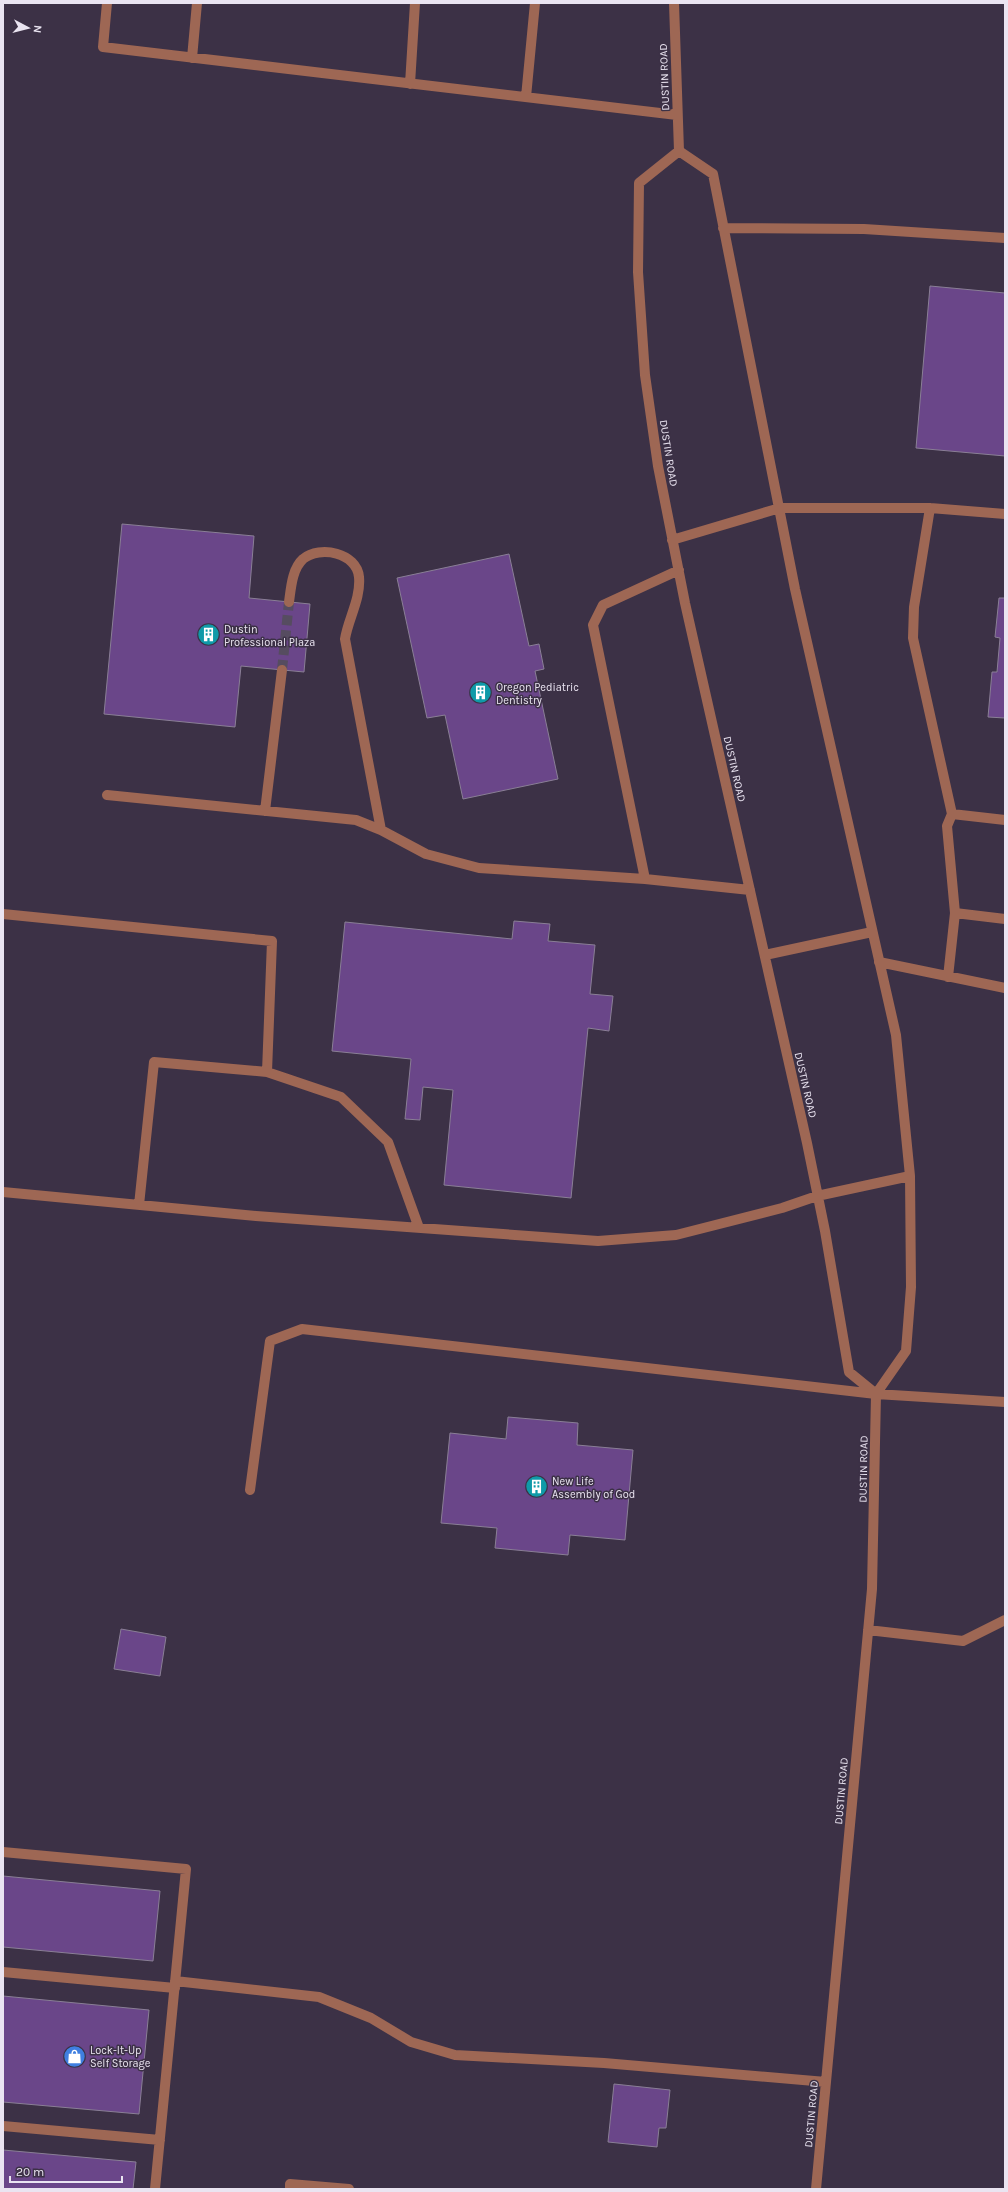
<svg xmlns="http://www.w3.org/2000/svg" width="1008" height="2192" font-family="Karla,sans-serif">
<style>
.building{fill:#6a4689;stroke:#8a7f96}
.lines{fill:none;stroke-linecap:round;stroke-linejoin:round}
.minor-tunnel{stroke:#564c60;stroke-width:10;stroke-dasharray:10 5;stroke-linecap:butt}
.minor{stroke:#9e6754;stroke-width:10}
.labels{text-anchor:middle;stroke-width:3;stroke-linejoin:round;paint-order:stroke}
.street-label{font-size:11px;fill:#eae4f1;stroke:#3c3146}
.poi-label{font-size:11px;fill:#eae4f1;stroke:#3c3146;text-anchor:start}
</style>
<rect width="100%" height="100%" fill="#3c3146"/>
<path class="building" d="M930,286L1005,293V456L916,448Z
M122,524L254,536L249,598L310,604L304,672L241,666L235,727L104,714Z
M509,554L529,646L539,644L544,669L535,671L558,779L463,799L445,715L427,718L397,578Z
M999,598H1005V718L988,717L992,672H997L1000,638L995,637Z
M514,921L550,924L548,941L595,945L590,994L613,996L609,1031L588,1028L571,1198L444,1185L453,1090L423,1087L420,1120L405,1119L411,1059L332,1051L345,922L512,939Z
M508,1417L578,1423L577,1445L633,1450L625,1540L570,1535L568,1555L495,1548L497,1528L441,1523L450,1433L506,1439Z
M121,1629L166,1637L160,1676L114,1669Z
M3,1876L160,1891L153,1961L3,1947Z
M3,1996L149,2010L139,2114L3,2102Z
M614,2084L670,2090L666,2128H659L657,2147L608,2142Z
M3,2150L136,2162L133,2189H3Z"/>
<g class="lines">
<path class="minor-tunnel" d="M282,670L289,602"/>
<path class="minor" d="M107,3L103,47L677,115
M674,3L679,151
M192,58L197,3
M410,84L415,3
M526,97L535,3
M679,151L713,174L795,589L896,1035L910,1176L911,1287L906,1351L876,1394L872,1589L816,2189
M679,151L639,183L638,272L645,375L658,466L685,603L807,1143L825,1231L849,1372L876,1394
M723,228L864,229L1005,238
M930,508L914,607L913,638L952,814
M672,540L780,508H930L1005,514
M679,570L603,605L593,625L645,879L750,890
M289,602C291,588 292,569 303,559C320,545 357,553 359,577C361,599 348,619 345,639L381,830
M107,795L356,820L381,830L426,854L479,868L645,879
M265,811L282,670
M955,913L1005,919
M3,914L272,941L267,1072L341,1097L388,1142L419,1228
M765,955L872,932
M879,962L1005,988
M948,977L955,913L947,826L952,814L1005,820
M3,1192L256,1216L598,1241L676,1235L782,1208L817,1196L910,1176
M139,1205L154,1062L267,1072
M250,1490L270,1341L302,1329L876,1394L1005,1402
M868,1630L963,1641L1005,1620
M3,1852L186,1869L155,2189
M3,1972L175,1988
M175,1981L319,1997L371,2018L411,2042L455,2055L604,2063L826,2082
M3,2126L160,2140
M290,2189V2184L349,2189"/>
</g>
<defs>
<symbol id="building-disc" viewBox="-11 -11 22 22"><circle r="9.5" fill="#0f9aa8" stroke="#3c3146"/><path d="M-4-6H4V6H1V3H-1V6H-4ZM-2.5-4.3h1.7v1.8h-1.7ZM.8-4.3h1.7v1.8H.8ZM-2.5-1h1.7V.8h-1.7ZM.8-1h1.7V.8H.8Z" fill="#fff"/></symbol>
<symbol id="shop-disc" viewBox="-11 -11 22 22"><circle r="9.5" fill="#3f7fe0" stroke="#3c3146"/><path d="M-5-2.5h2.3a2.7 3.5 0 0 1 5.4 0H5L5.5 6h-11ZM-1.5-2.5h3a1.5 2.3 0 0 0-3 0Z" fill="#fff"/></symbol>
</defs>
<g fill-rule="evenodd">
<use href="#building-disc" x="196" y="622" width="25" height="25"/>
<use href="#building-disc" x="468" y="680" width="25" height="25"/>
<use href="#building-disc" x="524" y="1474" width="25" height="25"/>
<use href="#shop-disc" x="62" y="2044" width="25" height="25"/>
</g>
<g class="labels">
<g class="street-label">
<text transform="translate(664 77) rotate(-92)" y="4">DUSTIN ROAD</text>
<text transform="translate(669 453) rotate(81)" y="4">DUSTIN ROAD</text>
<text transform="translate(735 769) rotate(77)" y="4">DUSTIN ROAD</text>
<text transform="translate(806 1085) rotate(77)" y="4">DUSTIN ROAD</text>
<text transform="translate(863 1469) rotate(-89)" y="4">DUSTIN ROAD</text>
<text transform="translate(841 1791) rotate(-85)" y="4">DUSTIN ROAD</text>
<text transform="translate(811 2114) rotate(-85)" y="4">DUSTIN ROAD</text>
</g>
<g class="poi-label">
<text x="224" y="633">Dustin<tspan x="224" dy="13">Professional Plaza</tspan></text>
<text x="496" y="691">Oregon Pediatric<tspan x="496" dy="13">Dentistry</tspan></text>
<text x="552" y="1485">New Life<tspan x="552" dy="13">Assembly of God</tspan></text>
<text x="90" y="2054">Lock-It-Up<tspan x="90" dy="13">Self Storage</tspan></text>
</g>
</g>
<rect width="1008" height="2192" fill="none" stroke="#eae4f1" stroke-width="8"/>
<g transform="translate(28 28) rotate(97)" stroke="#3c3146" stroke-width="3" paint-order="stroke">
<path d="M0-3L7 15L0 10L-7 15Z" fill="#eae4f1"/>
<text y="-6" font-size="11" font-weight="bold" text-anchor="middle" fill="#eae4f1">N</text>
</g>
<path d="M10 2176v6h112v-6" fill="none" stroke="#eae4f1" stroke-width="2"/>
<text x="16" y="2176" font-size="12" fill="#eae4f1" stroke="#3c3146" stroke-width="3" paint-order="stroke">20 m</text>
</svg>
